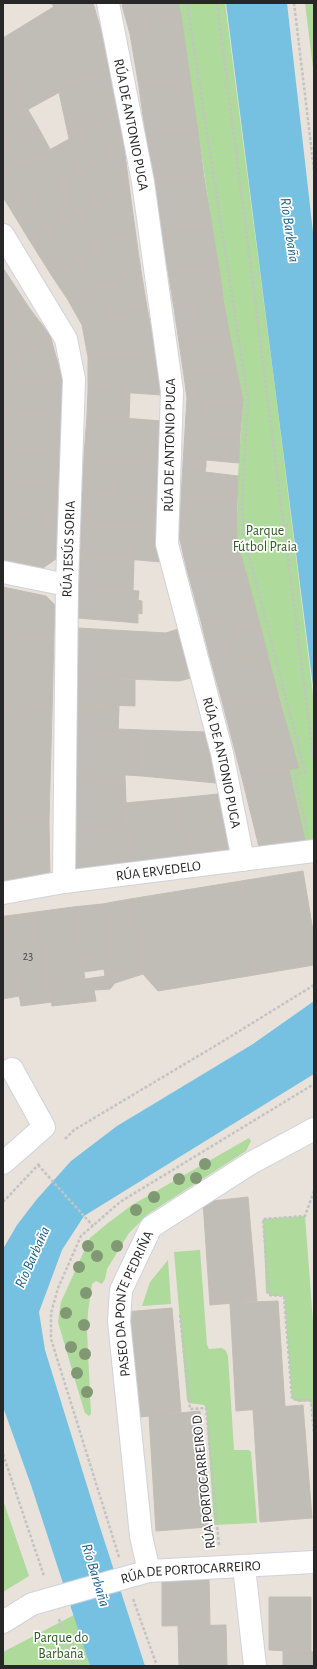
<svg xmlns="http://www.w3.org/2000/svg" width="317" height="1669" font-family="'Alegreya Sans',sans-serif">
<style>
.green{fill:#aeda9b}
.water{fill:#76c1e1}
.building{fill:#c0bcb6;stroke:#c3beb4}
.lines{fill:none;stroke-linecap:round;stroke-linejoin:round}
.minor-casing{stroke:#cfd2df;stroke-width:24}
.path{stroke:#c3c3c3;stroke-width:2.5;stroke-dasharray:3 2;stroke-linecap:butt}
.minor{stroke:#fff;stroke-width:22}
.tree{fill:#809874}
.labels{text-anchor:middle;stroke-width:3.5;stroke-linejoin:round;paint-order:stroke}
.number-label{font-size:12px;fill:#4d4c4b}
.street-label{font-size:14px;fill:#272727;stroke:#fff}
.park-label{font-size:14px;fill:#2a5b20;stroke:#fff}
.water-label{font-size:15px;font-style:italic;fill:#1a5e88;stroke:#fff}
</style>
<rect width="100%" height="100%" fill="#e8e2da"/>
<path class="green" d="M178,3H225L273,373L314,702V843L306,844L289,770L299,768L237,541L238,476L243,400L230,336L212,225L181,14Z
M305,3H314V76Z
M249,1138L251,1141L246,1151L148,1214L129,1233L107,1269L105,1279L102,1284L96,1281L92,1284L88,1312L87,1331L91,1414L89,1416L85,1413L78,1390L58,1322L61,1302L90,1238L108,1223L132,1205Z
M305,1216L314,1335V1437L311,1401L299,1402L292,1399L284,1296H273L266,1293L263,1219Z
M200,1250L207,1345L209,1349L222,1348L226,1351L228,1356L234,1450H249L251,1452L257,1523L214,1525L206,1408L204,1405L189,1403L187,1400L174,1252Z
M168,1260L171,1304L142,1306L150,1282Z
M3,1500L29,1576L3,1592Z
M74,1615L90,1666H3V1653L5,1651Z"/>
<path class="water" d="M226,3H287L314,241V694Z
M314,1001V1074L84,1216L62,1250L39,1312L45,1350L98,1521L145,1666H90L31,1485L3,1407V1249L17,1225L37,1199L71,1161L117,1126L253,1044Z"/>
<path class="building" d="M51,3H60L54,7Z
M60,3H93L111,64L27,110L3,69V38Z
M126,3H178L181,14L130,34L122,5Z
M181,14L191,83L139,87L130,34Z
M111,64L119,111L69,139L59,92Z
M3,69L10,79L3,83Z
M10,79L24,103L3,115V83Z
M191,83L198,131L146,137L139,87Z
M24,103L38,127L3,146V115Z
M119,111L124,147L11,210L3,197V176Z
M38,127L50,149L3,176V146Z
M198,131L204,177L153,182L146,137Z
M124,147L129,185L76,213L59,183Z
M204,177L212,225L161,230L153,182Z
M59,183L76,213L28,238L11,210Z
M129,185L135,229L99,245L102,250L50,273L28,238Z
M212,225L219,268L168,272L161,230Z
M135,229L141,271L68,300L50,273L102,250L99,245Z
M3,268L30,309L3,326Z
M219,268L224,302L174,308L168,272Z
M141,271L147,307L82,325L68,300Z
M224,302L230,336L179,342L174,308Z
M147,307L156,354L88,357L82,325Z
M30,309L50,335L3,366V326Z
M50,335L63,381L3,376V366Z
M230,336L237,371L184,376L179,342Z
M156,354L162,395L88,390V357Z
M237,371L243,400L217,403L187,398L184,376Z
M3,376L63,381V417L3,411Z
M88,390L130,393L129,419L87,415Z
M187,398L217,403L243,400L240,435L185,431Z
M3,411L63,417L60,452L3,447Z
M87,415L161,421L159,463L84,456Z
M185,431L240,435L239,463L206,460V466L183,464Z
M3,447L60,452L58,486L21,482V480L3,478Z
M84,456L159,463L157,499L82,492Z
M183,464L206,466L205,472L238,476L237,505L181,499Z
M3,478L21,480V482L58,486L57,522L3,516Z
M82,492L157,499L156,529L81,523Z
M181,499L237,505V541L179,536Z
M3,516L57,522L56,559L43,568L3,560Z
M81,523L156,529L161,562L80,555Z
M179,536L237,541L247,576L187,570Z
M80,555L134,559L133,590L79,586Z
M187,570L247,576L261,628L201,621Z
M79,586L139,591L138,600L142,601V614L138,613V623L78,618Z
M3,587L46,596L55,605L54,635L3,634Z
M201,621L261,628L269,659L209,654Z
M78,628L166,633L178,629L191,678L179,681L76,677Z
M3,634L54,635L52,712L3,710Z
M209,654L269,659L281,704L222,701Z
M76,677L135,680V706L76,704Z
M222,701L281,704L299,768L242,778Z
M76,704L119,706L118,732L76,730Z
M3,710L52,712L49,822L3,823Z
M118,729L142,730V776L125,775V778L75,777L76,730L118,732Z
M142,730L205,732L216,783L142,776Z
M289,770L306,844L268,850L259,847L242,778Z
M75,777L125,778L127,825L75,826Z
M218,794L231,858L189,864L179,798Z
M179,798L189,864L135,871L132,836H129L125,803Z
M49,822L50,875L3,889V823Z
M127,825L129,836H132L135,871L75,870V826Z
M303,871L314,937V965L158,991L143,974L130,899Z
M130,899L143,974L115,983L102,904Z
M102,904L114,975L105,977L104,969L84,972L73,907Z
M73,907L85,979L114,975L115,983L110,989L94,990L96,1001L52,1006L36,912Z
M36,912L52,1002L21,1006L6,916Z
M3,916H6L19,996L3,999Z
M248,1197L257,1301L210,1305L203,1202Z
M278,1301L285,1407L236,1411L230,1303Z
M172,1308L181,1412L133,1418L125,1312Z
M303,1405L312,1518L260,1522L253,1409Z
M200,1411L208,1527L156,1531L149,1416Z
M209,1576L210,1625L162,1626V1578Z
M269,1597H311V1652L269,1650Z
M226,1625L227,1666H179L178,1626Z
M283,1651L314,1652V1666H283Z"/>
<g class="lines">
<defs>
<g id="minor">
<path id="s1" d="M108,3L143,182L172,391L167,544L222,753L243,860"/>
<path d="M3,235L66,339L74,379L67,585L64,882"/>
<path d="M3,572L67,585"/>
<path id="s2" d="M3,893L64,882L314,851"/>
<path d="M3,1163L44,1127L12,1069"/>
<path d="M244,1567L255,1666"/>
<path id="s3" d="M149,1571L141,1536L119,1321L121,1290L151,1227L251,1163L314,1129"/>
<path id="s4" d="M3,1622L32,1604L149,1571L314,1562"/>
</g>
</defs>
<use href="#minor" class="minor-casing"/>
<path class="path" d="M187,3L248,400L242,503L243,532L305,772L294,775L307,829
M217,3L314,762
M294,3L314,170
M65,1139L74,1130L220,1043L314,985
M38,1165L93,1226
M314,1191L305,1216L263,1219L269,1295L284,1296L292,1399L311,1401L314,1434
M3,1202L40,1163
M180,1315L190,1409L206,1408L219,1545
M3,1454L44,1576
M119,1557L51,1339V1313L58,1288L81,1236L120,1202L314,1084
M133,1599L157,1666
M59,1619L74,1666"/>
<use href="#minor" class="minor"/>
</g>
<g class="tree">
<circle cx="205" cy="1164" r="6"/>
<circle cx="196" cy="1178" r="6"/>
<circle cx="179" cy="1179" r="6"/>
<circle cx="154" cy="1197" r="6"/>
<circle cx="136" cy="1210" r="6"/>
<circle cx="88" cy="1246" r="6"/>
<circle cx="117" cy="1246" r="6"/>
<circle cx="97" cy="1256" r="6"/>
<circle cx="79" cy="1267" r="6"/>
<circle cx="86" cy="1293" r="6"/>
<circle cx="66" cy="1313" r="6"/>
<circle cx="84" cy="1325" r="6"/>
<circle cx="71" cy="1347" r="6"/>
<circle cx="85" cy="1354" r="6"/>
<circle cx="77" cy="1373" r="6"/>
<circle cx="87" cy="1392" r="6"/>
</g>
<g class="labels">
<g class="number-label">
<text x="28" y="960">23</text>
</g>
<g class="street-label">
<text dy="5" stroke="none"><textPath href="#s1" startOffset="124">RÚA DE ANTONIO PUGA</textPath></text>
<text transform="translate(169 445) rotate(-89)" y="5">RÚA DE ANTONIO PUGA</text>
<text transform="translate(68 549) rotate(-88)" y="5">RÚA JESÚS SORIA</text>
<text dy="5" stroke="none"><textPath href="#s1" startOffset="772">RÚA DE ANTONIO PUGA</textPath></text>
<text dy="5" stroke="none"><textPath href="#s2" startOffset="157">RÚA ERVEDELO</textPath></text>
<text dy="5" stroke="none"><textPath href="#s3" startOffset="272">PASEO DA PONTE PEDRIÑA</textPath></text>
<text transform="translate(203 1482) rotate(-96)" y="5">RÚA PORTOCARREIRO D</text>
<text dy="5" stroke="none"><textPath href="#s4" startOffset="197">RÚA DE PORTOCARREIRO</textPath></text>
</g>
<g class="park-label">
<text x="265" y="535">Parque<tspan x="265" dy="16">Fútbol Praia</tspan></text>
<text x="61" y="1642">Parque do<tspan x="61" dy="16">Barbaña</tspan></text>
</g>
<g class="water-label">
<text transform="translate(290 230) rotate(82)" y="5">Río Barbaña</text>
<text transform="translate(32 1257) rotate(-66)" y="5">Río Barbaña</text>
<text transform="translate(96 1575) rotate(73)" y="5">Río Barbaña</text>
</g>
</g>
<rect width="317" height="1669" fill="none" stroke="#272727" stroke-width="8"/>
</svg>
